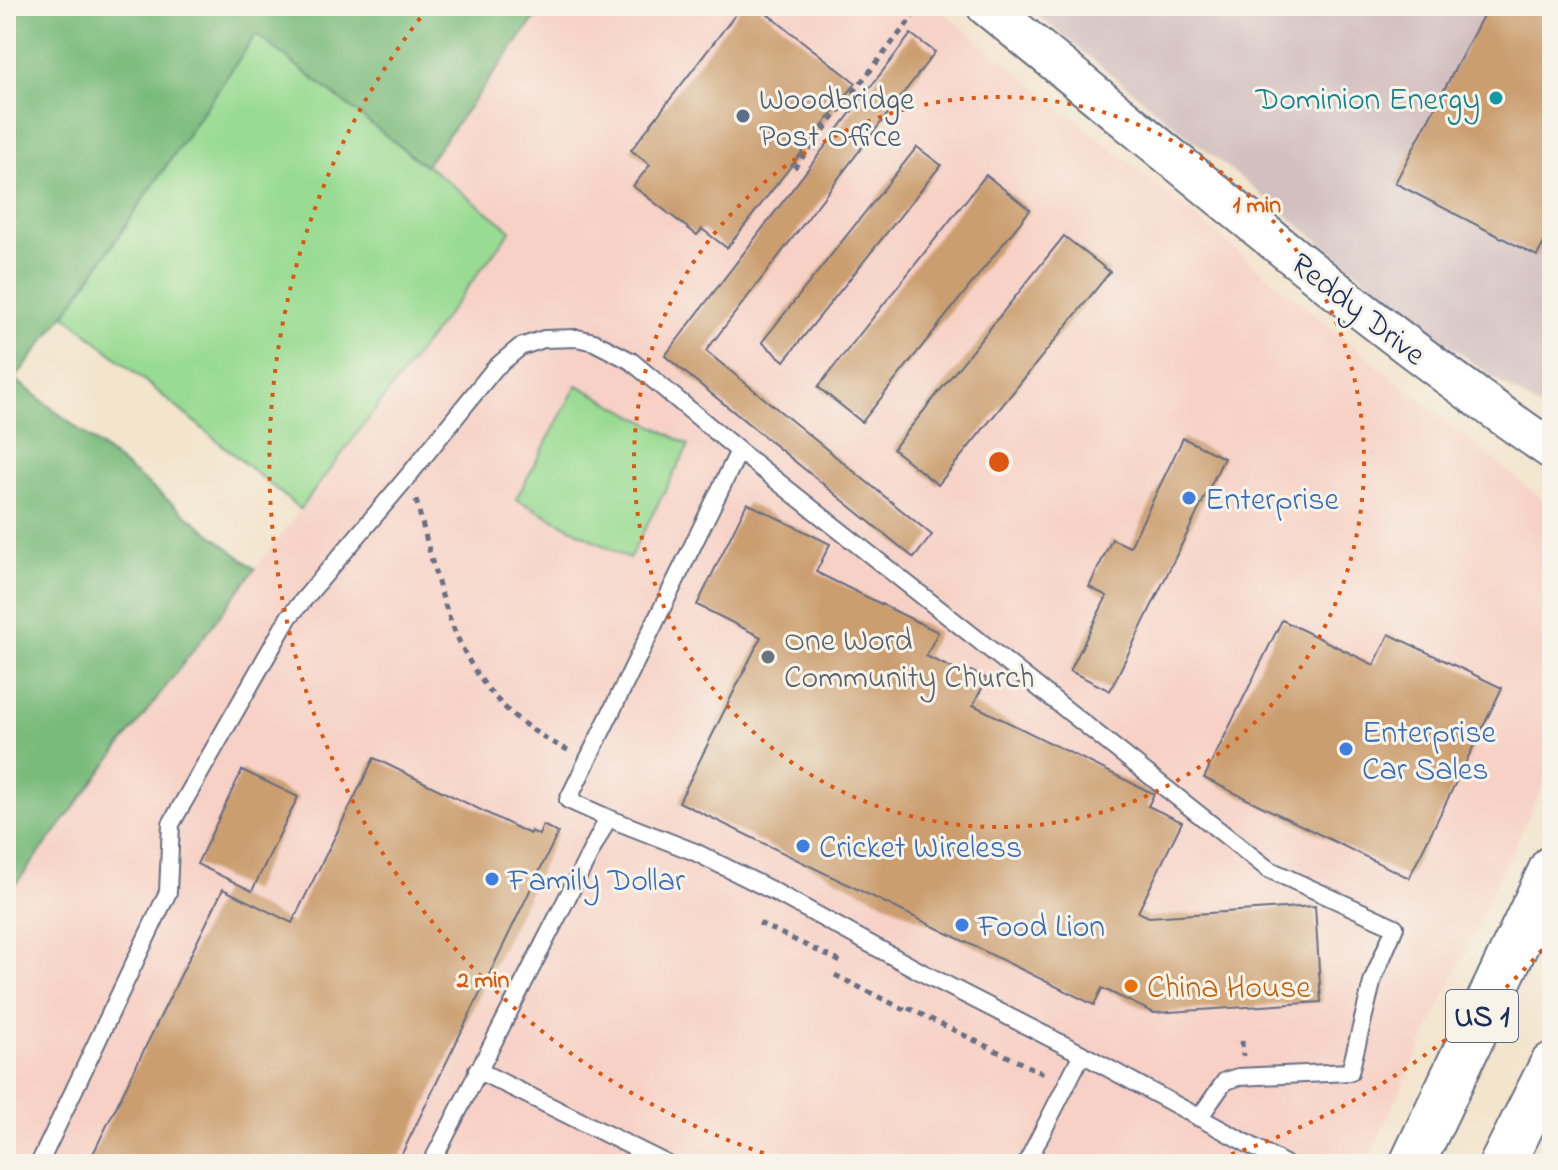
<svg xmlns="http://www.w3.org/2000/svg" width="1558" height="1170" font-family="'Indie Flower',sans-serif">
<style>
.built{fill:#f7d1c6}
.industrial{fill:#d2bfbf}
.green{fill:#99db92;stroke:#5a8578;stroke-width:2}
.forest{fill:#7abb7c;stroke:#4a756d;stroke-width:2}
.building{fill:#cb9e70}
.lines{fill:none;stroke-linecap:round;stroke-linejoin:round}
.service-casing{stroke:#676e84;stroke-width:20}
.tertiary-casing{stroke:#676e84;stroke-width:42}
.primary-casing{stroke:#676e84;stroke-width:48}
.path{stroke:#676e84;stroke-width:5;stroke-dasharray:6 6;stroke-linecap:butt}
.service{stroke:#fff;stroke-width:16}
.tertiary{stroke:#fff;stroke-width:38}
.primary{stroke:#fff;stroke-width:44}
.ring{fill:none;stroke:#de5710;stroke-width:4;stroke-dasharray:4 8}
.culture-dot{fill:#0f9aa8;stroke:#f7f3e8;stroke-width:3}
.service-dot{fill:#5c6f8a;stroke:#f7f3e8;stroke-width:3}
.shop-dot{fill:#3f7fe0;stroke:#f7f3e8;stroke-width:3}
.worship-dot{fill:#6b7280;stroke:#f7f3e8;stroke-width:3}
.food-dot{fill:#e8710a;stroke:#f7f3e8;stroke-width:3}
.labels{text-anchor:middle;stroke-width:6;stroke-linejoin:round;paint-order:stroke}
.shield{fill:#f7f3e8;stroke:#5d6a87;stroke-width:2}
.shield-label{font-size:30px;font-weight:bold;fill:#1b2f5e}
.service-label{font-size:32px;fill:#4e5e75;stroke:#f7f3e8;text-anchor:start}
.culture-label{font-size:32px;fill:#0d838f;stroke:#f7f3e8;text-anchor:end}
.street-label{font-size:32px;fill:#1b2f5e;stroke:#f7f3e8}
.shop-label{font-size:32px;fill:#366cbe;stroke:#f7f3e8;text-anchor:start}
.worship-label{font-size:32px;fill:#5b616d;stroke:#f7f3e8;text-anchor:start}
.food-label{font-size:32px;fill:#c56008;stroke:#f7f3e8;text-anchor:start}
.centre{fill:#de5710;stroke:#f7f3e8;stroke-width:4}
.ring-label{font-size:24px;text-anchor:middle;font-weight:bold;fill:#de5710;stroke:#f7f3e8;stroke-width:6;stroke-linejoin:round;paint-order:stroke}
</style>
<rect width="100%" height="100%" fill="#f7f3e8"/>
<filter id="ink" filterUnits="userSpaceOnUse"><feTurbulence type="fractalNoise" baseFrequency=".0125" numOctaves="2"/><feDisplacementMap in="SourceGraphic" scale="16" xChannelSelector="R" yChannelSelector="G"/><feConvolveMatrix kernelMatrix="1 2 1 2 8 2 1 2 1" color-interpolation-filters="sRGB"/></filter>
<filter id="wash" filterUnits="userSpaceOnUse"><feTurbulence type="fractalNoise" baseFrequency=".006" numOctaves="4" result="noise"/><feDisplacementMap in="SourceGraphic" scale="32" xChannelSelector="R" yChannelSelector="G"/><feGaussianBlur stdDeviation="1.8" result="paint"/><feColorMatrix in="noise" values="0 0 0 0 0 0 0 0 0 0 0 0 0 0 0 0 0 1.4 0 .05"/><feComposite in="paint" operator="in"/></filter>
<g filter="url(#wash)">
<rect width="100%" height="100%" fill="#f3e4cc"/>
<path class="built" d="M544,6H936L1552,507V766L1366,1164H6V897L511,231L425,166Z"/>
<path class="industrial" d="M1026,6H1552V416L1488,374L1439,337Z"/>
<path class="green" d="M256,34L511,230L300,509L65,315Z
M577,385L689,445L629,559L516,499Z"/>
<path class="forest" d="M6,6H544L425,166L256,34L65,314L15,379L255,569L6,897Z"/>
<g id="blocks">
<path class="building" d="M742,6H757L856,83L727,248L702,229L697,235L633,186L650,165L631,150Z
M1488,6H1539L1552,13V237L1548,235L1537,256L1395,183Z
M911,34L935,52L706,351L932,535L914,558L665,356Z
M917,147L941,165L784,361L762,342Z
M986,175L1030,210L862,422L818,387Z
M1064,236L1110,272L938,485L893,449Z
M1183,438L1224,458L1110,691L1070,671L1107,596L1089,587L1112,539L1130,547Z
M747,503L830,544L816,572L938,632L926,656L968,676L971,671L987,679L973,705L1154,794L1148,806L1182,822L1138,912L1149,917L1315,906L1321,1002L1154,1013L1102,988L1094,1005L679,802L761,637L697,605Z
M1282,620L1374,665L1389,634L1502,688L1409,878L1204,778Z
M374,758L530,834L531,831L539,835L543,825L558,833L397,1164H88L223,889L292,923Z
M242,770L298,797L252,891L197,864Z"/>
</g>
</g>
<g filter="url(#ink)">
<use href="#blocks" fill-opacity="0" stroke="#676e84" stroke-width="2"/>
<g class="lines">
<defs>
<path id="service" d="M608,818L568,800L739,451
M477,1070L667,1164
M39,1164L168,892L171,824L289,617L409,475L495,368L520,347L544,339L577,338L594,342L631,361L739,451L1268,869L1395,927L1373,979L1350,1072L1238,1077L1225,1081L1199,1118
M431,1164L608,818L695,852L775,892L925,974L1082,1054L1285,1164
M1026,1164L1082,1054"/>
<path id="tertiary" d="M986,6C1173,156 1354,315 1552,450"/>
<path id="primary" d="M1412,1164L1552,868
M1502,1164L1552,1065"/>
</defs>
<use href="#service" class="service-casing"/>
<use href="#tertiary" class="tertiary-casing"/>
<use href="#primary" class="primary-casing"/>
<path class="path" d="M794,168L921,6
M416,500C445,607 457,698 568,750
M759,923L841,962
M835,975L907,1011
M908,1008L1048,1076
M1242,1041L1243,1056"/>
<use href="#service" class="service"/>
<use href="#tertiary" class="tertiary"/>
<use href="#primary" class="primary"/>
</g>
</g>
<g class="ring">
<circle cx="999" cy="462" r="365"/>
<path d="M1550 941A730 730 0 0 1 1200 1164M798 1164A730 730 0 0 1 428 8"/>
</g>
<circle class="culture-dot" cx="1496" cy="98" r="8"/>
<circle class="service-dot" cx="743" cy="116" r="8"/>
<g class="shop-dot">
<circle cx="1189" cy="498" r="8"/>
<circle cx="1346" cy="749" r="8"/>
<circle cx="803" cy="846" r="8"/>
<circle cx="492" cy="879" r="8"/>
<circle cx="962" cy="925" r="8"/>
</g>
<circle class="worship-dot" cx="768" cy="657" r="8"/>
<circle class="food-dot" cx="1131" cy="986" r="8"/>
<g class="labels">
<rect class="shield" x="1446" y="990" width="72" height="52" rx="6"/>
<g class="shield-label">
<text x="1482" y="1026">US 1</text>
</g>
<g class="service-label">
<text x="759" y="109">Woodbridge<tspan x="759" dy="37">Post Office</tspan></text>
</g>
<g class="culture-label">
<text x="1480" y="109">Dominion Energy</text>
</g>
<g class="street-label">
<text transform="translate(1359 308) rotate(38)" y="11">Reddy Drive</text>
</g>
<g class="shop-label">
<text x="1205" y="509">Enterprise</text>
<text x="1362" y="742">Enterprise<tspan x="1362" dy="37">Car Sales</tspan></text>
<text x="819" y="857">Cricket Wireless</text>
<text x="508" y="890">Family Dollar</text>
<text x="978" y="936">Food Lion</text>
</g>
<g class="worship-label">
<text x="784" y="650">One Word<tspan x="784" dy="37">Community Church</tspan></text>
</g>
<g class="food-label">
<text x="1147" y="997">China House</text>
</g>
</g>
<circle cx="999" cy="462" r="12" class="centre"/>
<g class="ring-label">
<text x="1257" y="212">1 min</text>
<text x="483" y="987">2 min</text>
</g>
<rect width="1558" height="1170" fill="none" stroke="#f7f3e8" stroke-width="32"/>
</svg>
